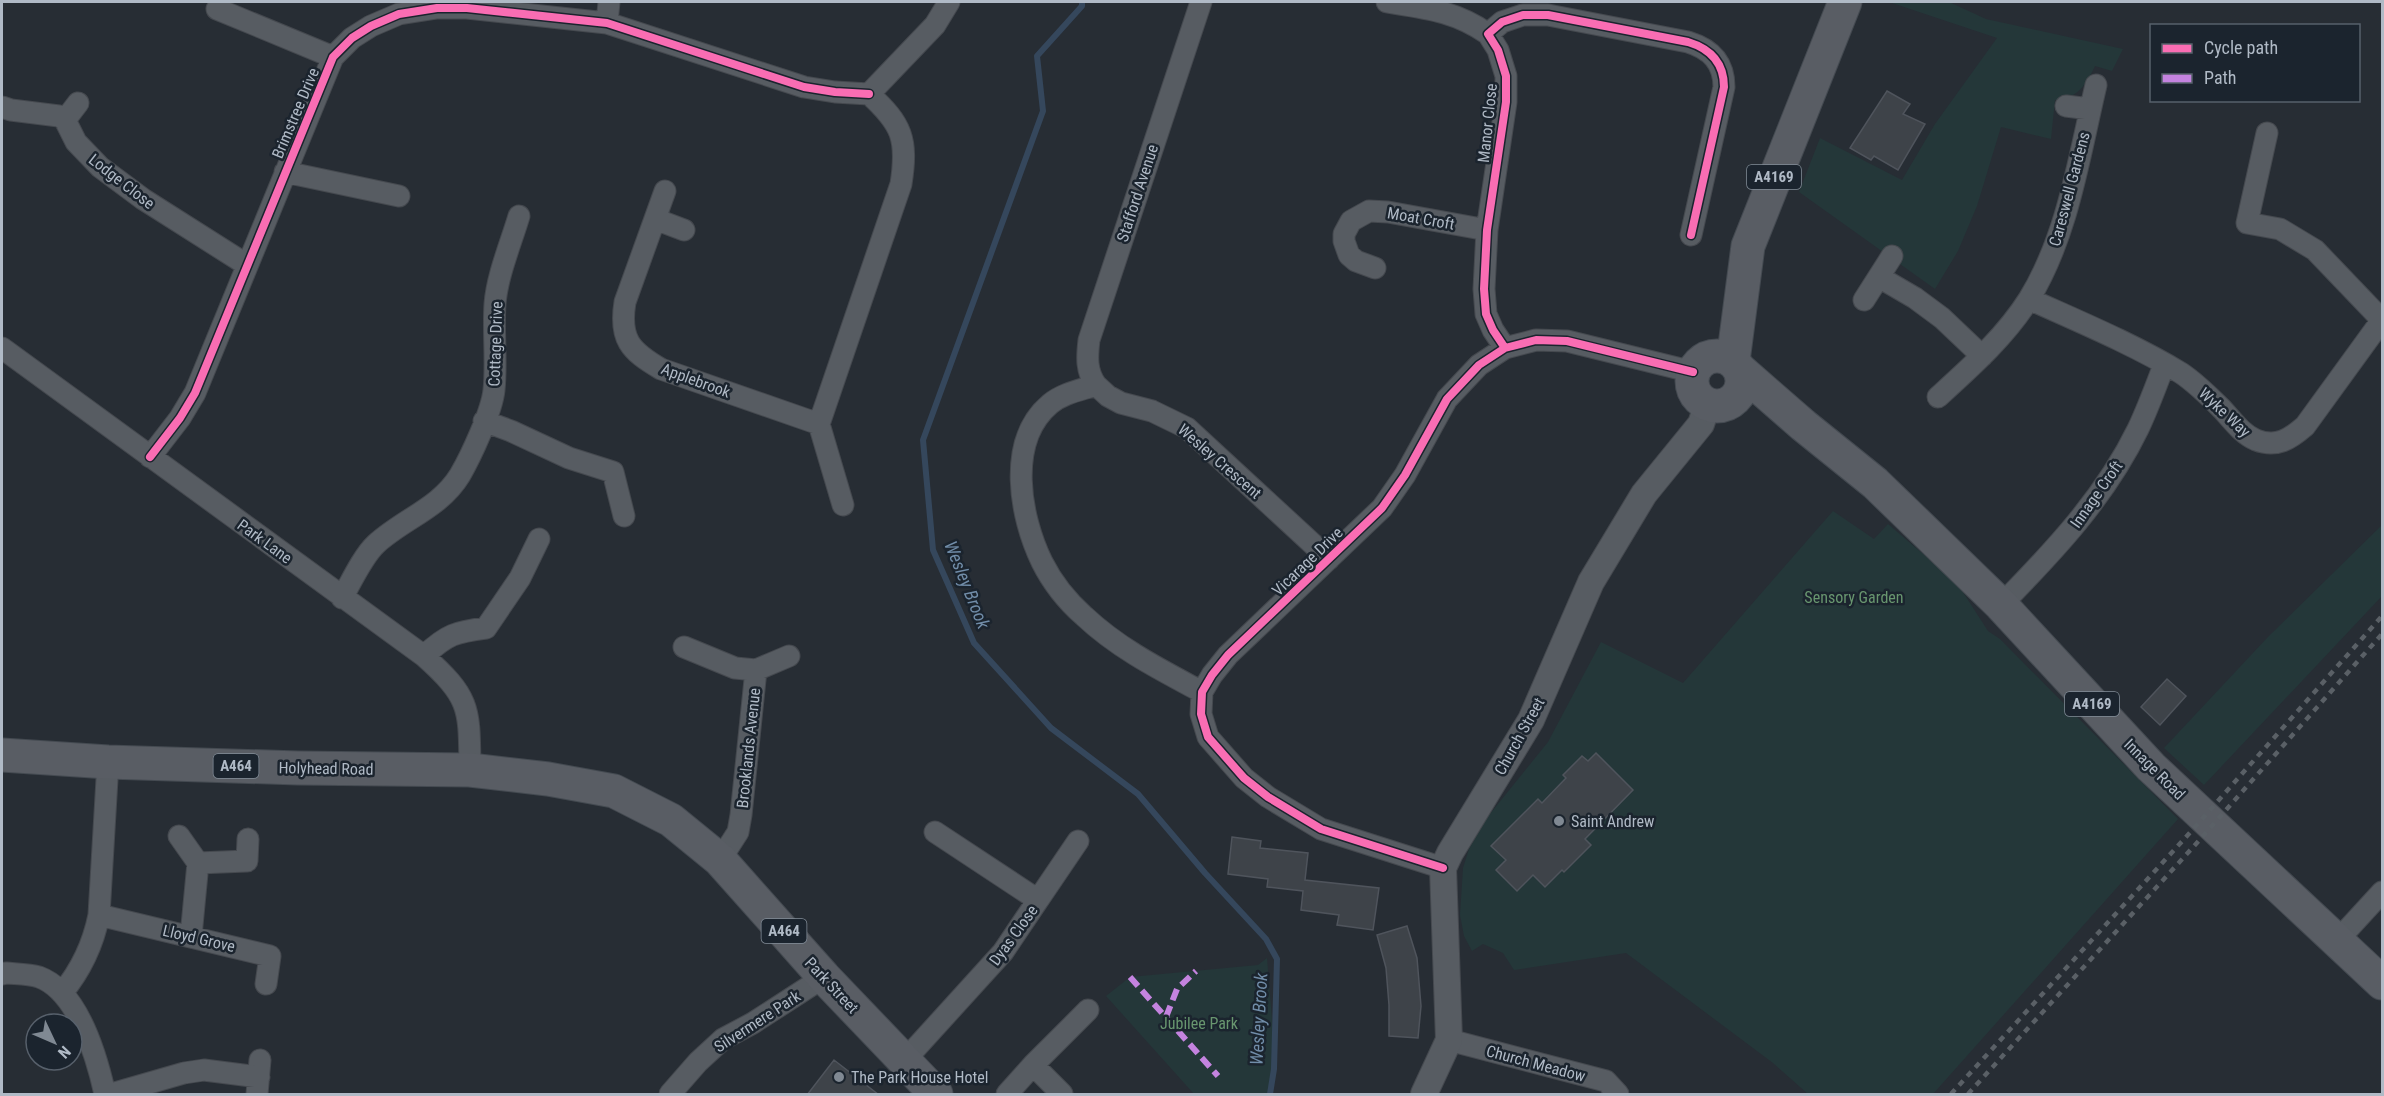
<svg xmlns="http://www.w3.org/2000/svg" width="2384" height="1096" font-family="'Roboto Condensed',sans-serif">
<style>
.green{fill:#243739}
.lines{fill:none;stroke-linecap:round;stroke-linejoin:round}
.stream{stroke:#35475c;stroke-width:6}
.building{fill:#3e4349;stroke:#4f545c;stroke-width:1.5}
.minor-casing{stroke:#45494f;stroke-width:23}
.tertiary-casing{stroke:#45494f;stroke-width:28}
.primary-casing{stroke:#444a51;stroke-width:35}
.minor{stroke:#575c62;stroke-width:21}
.tertiary{stroke:#575c62;stroke-width:26}
.primary{stroke:#595d64;stroke-width:33}
.rail{stroke:#5a6066;stroke-width:4.5;stroke-dasharray:6 6;stroke-linecap:butt}
.quiet{stroke:#c483df;stroke-width:6;stroke-dasharray:12 6;stroke-linecap:butt}
.cycleway-casing{stroke:#1b242e;stroke-width:11}
.cycleway{stroke:#f96db3;stroke-width:8}
.poi-dot{fill:#808993;stroke:#1b242e;stroke-width:2}
.labels{text-anchor:middle;stroke-width:5;stroke-linejoin:round;paint-order:stroke}
.shield{fill:#1b242e;stroke:#838d98;stroke-width:1.5}
.shield-label{font-size:15px;font-weight:bold;fill:#b0bac6}
.street-label{font-size:16px;fill:#b0bac6;stroke:#1b242e}
.park-label{font-size:16px;fill:#68966f;stroke:#1b242e}
.poi-label{font-size:16px;fill:#b0bac6;stroke:#1b242e;text-anchor:start}
.water-label{font-size:18px;font-style:italic;fill:#718da9;stroke:#1b242e}
</style>
<rect width="100%" height="100%" fill="#272d34"/>
<path class="green" d="M1889,2H1949L1986,19L2123,49L2112,71L2095,66C2086,85 2077,99 2055,100L2051,139L2001,127L1977,206L1958,251L1935,289L1799,192L1820,138L1902,180L1935,124L1997,38Z
M1833,511L1874,539L1888,524L1957,583L1988,631L2000,639L2178,819L1933,1094H1808L1773,1063L1626,953L1514,970L1503,953L1483,944L1472,951L1464,936L1460,915L1463,868L1469,849L1485,820L1548,742L1601,642L1683,683Z
M2382,525V596L2204,785L2164,748L2267,638Z
M1267,958L1274,1044L1269,1094H1194L1106,996L1130,977L1258,965Z"/>
<g class="lines">
<path class="stream" d="M1082,2V6L1037,56L1043,111L923,440L933,550L974,643L1051,728L1138,794L1205,873L1266,939L1277,959L1274,1069L1270,1094"/>
</g>
<path class="building" d="M1887,91L1910,104L1903,114L1925,124L1898,170L1874,156L1871,160L1850,148Z
M2167,679L2186,696L2160,725L2141,707Z
M1596,753L1633,790L1585,839L1591,845L1564,872L1562,870L1545,887L1533,875L1517,891L1496,870L1506,860L1491,846L1538,799L1542,803L1566,778L1563,775L1582,756L1588,761Z
M1232,837L1261,841L1260,848L1308,853L1305,880L1379,888L1373,930L1337,925L1339,915L1301,910L1303,891L1267,887L1268,879L1228,874Z
M1407,926L1417,958L1421,1006L1418,1038L1389,1036V1005L1386,968L1377,935Z
M834,1060L879,1095H807Z"/>
<g class="lines">
<defs>
<path id="minor" d="M1387,2C1425,8 1456,11 1488,34
M217,9L333,57
M607,23L609,2
M869,94L935,25L949,2
M2066,106L2090,109
M2,107L11,110L59,116L65,120L76,142L100,167L143,199L247,265
M65,120L78,103
M285,172L399,196
M665,191L625,302C619,339 630,351 661,369L819,424L901,184C908,139 902,124 869,94
M655,219L684,230
M1375,268L1356,261L1349,255L1344,241V234L1351,221L1369,211L1388,212L1487,230
M1879,277L1915,298L1942,318L1982,356
M2029,299C2080,322 2133,344 2181,373C2196,383 2210,397 2222,409C2232,420 2242,434 2256,440C2277,448 2290,439 2305,426L2382,320L2315,250L2280,229L2247,223L2267,133
M1864,300L1892,256
M2,348L424,656C472,699 469,709 470,770
M1505,348L1493,330L1486,314L1484,289L1487,230L1506,102V76L1498,50L1488,34L1502,22L1523,15H1548L1688,42C1711,49 1724,63 1724,87L1691,235
M1096,385C1086,371 1087,357 1089,340L1201,2
M1938,397C1971,367 2005,337 2029,299C2068,235 2079,157 2096,85
M484,421L511,431L569,458L613,472L624,516
M819,424L843,505
M150,457L180,418L195,393L333,57L352,38L371,26L399,14L437,8H467L607,23L804,87L835,92L869,94
M342,598C351,582 363,556 376,544C403,519 440,508 460,475C471,456 492,411 494,390C497,362 493,332 495,304C497,276 511,243 519,216
M2001,605C2054,551 2105,497 2138,429C2148,408 2156,386 2164,365
M684,647L735,668L756,670L741,815L738,832L720,860
M424,656C447,634 456,632 486,628L520,578L539,539
M756,670L789,656
M1202,692C1161,670 1119,649 1084,616C1067,601 1052,582 1042,562C1020,517 1006,441 1050,404C1063,393 1081,390 1096,385L1108,396L1121,403L1152,411L1187,428L1329,559
M179,836L198,863
M1443,868L1321,829L1268,797L1244,778L1208,737L1201,714L1202,692L1212,675L1228,655L1382,508L1405,475L1447,399L1479,365L1505,348L1536,340L1567,341L1693,372
M1038,900L1078,841
M99,915L270,956L266,984
M191,936L198,863L247,861L248,839
M2337,941L2382,892
M2,974L6,973C17,974 29,974 39,977C78,991 97,1058 105,1094
M62,993C81,970 93,945 99,915L108,762
M1449,1040L1606,1081L1618,1094
M904,1061L1003,952L1038,900L935,832
M1033,1065L1062,1094
M111,1094L184,1073L204,1070L259,1077
M257,1094L260,1060
M670,1094L698,1062L723,1039L753,1023L824,977
M1007,1094L1033,1065L1088,1010"/>
<path id="tertiary" d="M1424,1094L1449,1040L1443,868L1450,853L1531,720L1591,582L1644,494L1701,424L1706,409L1705,403"/>
<path id="primary" d="M1692 381a25 25 0 1 1 50 0a25 25 0 1 1-50 0Z
M1733,361L1748,246L1845,2
M1740,370L1803,425L1875,483L2001,605L2151,767L2382,983
M2,755L108,762L298,768L470,770L548,779L614,791L671,820L720,860L824,977L936,1094"/>
</defs>
<use href="#minor" class="minor-casing"/>
<use href="#tertiary" class="tertiary-casing"/>
<use href="#primary" class="primary-casing"/>
<use href="#minor" class="minor"/>
<use href="#tertiary" class="tertiary"/>
<use href="#primary" class="primary"/>
<path class="rail" d="M1951,1094L2186,837L2382,616
M1968,1094L2195,845L2382,634"/>
<path class="quiet" d="M1130,977L1218,1076
M1166,1017L1177,989L1196,971"/>
<defs>
<path id="cycleway" d="M1505,348L1493,330L1486,314L1484,289L1487,230L1506,102V76L1498,50L1488,34L1502,22L1523,15H1548L1688,42C1711,49 1724,63 1724,87L1691,235
M150,457L180,418L195,393L333,57L352,38L371,26L399,14L437,8H467L607,23L804,87L835,92L869,94
M1443,868L1321,829L1268,797L1244,778L1208,737L1201,714L1202,692L1212,675L1228,655L1382,508L1405,475L1447,399L1479,365L1505,348L1536,340L1567,341L1693,372"/>
</defs>
<use href="#cycleway" class="cycleway-casing"/>
<use href="#cycleway" class="cycleway"/>
</g>
<g class="poi-dot">
<circle cx="1559" cy="821" r="6"/>
<circle cx="839" cy="1077" r="6"/>
</g>
<g class="labels">
<g class="shield">
<rect x="1747" y="165" width="54" height="24" rx="4.5"/>
<rect x="2065" y="692" width="54" height="24" rx="4.5"/>
<rect x="213.5" y="754" width="45" height="24" rx="4.5"/>
<rect x="761.5" y="919" width="45" height="24" rx="4.5"/>
</g>
<g class="shield-label">
<text x="1774" y="182">A4169</text>
<text x="2092" y="709">A4169</text>
<text x="236" y="771">A464</text>
<text x="784" y="936">A464</text>
</g>
<g class="street-label">
<text transform="translate(295 113) rotate(-67)" y="6">Brimstree Drive</text>
<text transform="translate(1487 123) rotate(-84)" y="6">Manor Close</text>
<text transform="translate(122 181) rotate(38)" y="6">Lodge Close</text>
<text transform="translate(2069 189) rotate(-75)" y="6">Careswell Gardens</text>
<text transform="translate(1137 193) rotate(-72)" y="6">Stafford Avenue</text>
<text transform="translate(1421 218) rotate(10)" y="6">Moat Croft</text>
<text transform="translate(495 344) rotate(-88)" y="6">Cottage Drive</text>
<text transform="translate(696 380) rotate(20)" y="6">Applebrook</text>
<text transform="translate(2225 412) rotate(43)" y="6">Wyke Way</text>
<text transform="translate(1220 461) rotate(41)" y="6">Wesley Crescent</text>
<text transform="translate(2096 494) rotate(-55)" y="6">Innage Croft</text>
<text transform="translate(265 541) rotate(36)" y="6">Park Lane</text>
<text transform="translate(1307 561) rotate(-44)" y="6">Vicarage Drive</text>
<text transform="translate(1519 736) rotate(-61)" y="6">Church Street</text>
<text transform="translate(748 748) rotate(-84)" y="6">Brooklands Avenue</text>
<text transform="translate(326 768) rotate(1)" y="6">Holyhead Road</text>
<text transform="translate(2155 769) rotate(45)" y="6">Innage Road</text>
<text transform="translate(1013 935) rotate(-54)" y="6">Dyas Close</text>
<text transform="translate(199 938) rotate(13)" y="6">Lloyd Grove</text>
<text transform="translate(832 985) rotate(47)" y="6">Park Street</text>
<text transform="translate(757 1021) rotate(-33)" y="6">Silvermere Park</text>
<text transform="translate(1536 1063) rotate(15)" y="6">Church Meadow</text>
</g>
<g class="park-label">
<text x="1854" y="603">Sensory Garden</text>
<text x="1199" y="1029">Jubilee Park</text>
</g>
<g class="poi-label">
<text x="1571" y="827">Saint Andrew</text>
<text x="851" y="1083">The Park House Hotel</text>
</g>
<g class="water-label">
<text transform="translate(967 585) rotate(68)" y="6">Wesley Brook</text>
<text transform="translate(1259 1019) rotate(-87)" y="6">Wesley Brook</text>
</g>
</g>
<rect width="2384" height="1096" fill="none" stroke="#b0bac6" stroke-width="6"/>
<rect x="2150" y="24" width="210" height="78" fill="#1b242e" stroke="#57606b" stroke-width="1.5"/>
<rect x="2162" y="44" width="30" height="9" fill="#f96db3" stroke="#57606b" stroke-width="1.5"/>
<text x="2204" y="54" font-size="18" fill="#b0bac6">Cycle path</text>
<rect x="2162" y="74" width="30" height="9" fill="#c483df" stroke="#57606b" stroke-width="1.5"/>
<text x="2204" y="84" font-size="18" fill="#b0bac6">Path</text>
<g transform="translate(54 1042) rotate(134)"><circle r="28" fill="#1b242e" stroke="#57606b" stroke-width="1.5"/>
<path d="M0-4.5L10 22L0 15L-10 22Z" fill="#808993"/>
<text y="-9" font-size="16" font-weight="bold" text-anchor="middle" fill="#b0bac6">N</text>
</g>
</svg>
